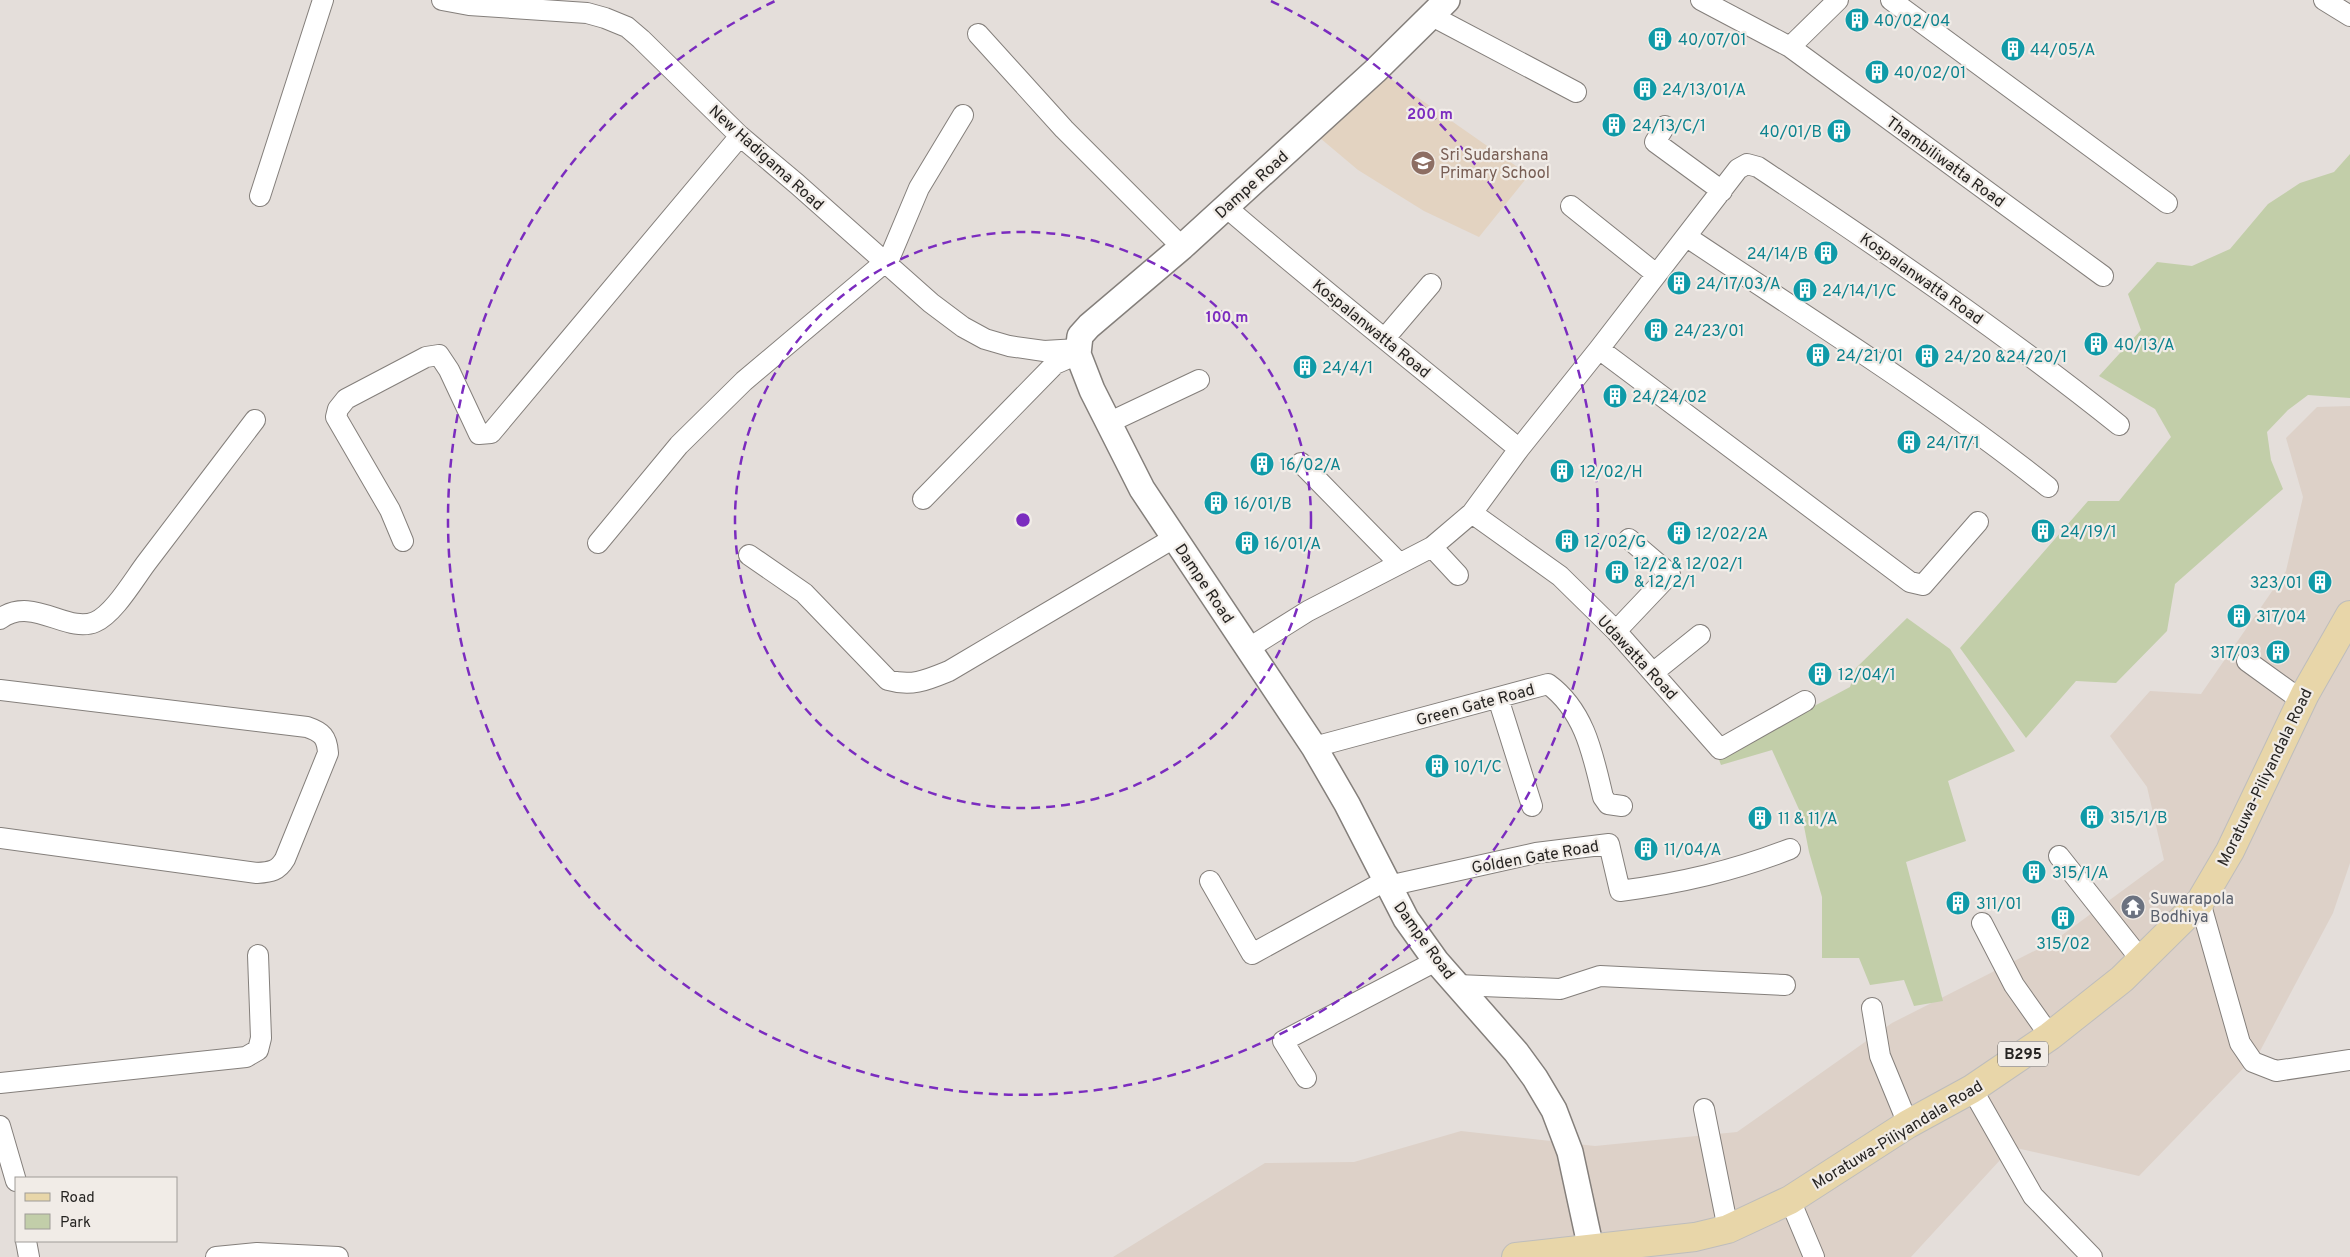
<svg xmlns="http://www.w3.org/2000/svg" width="2350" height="1257" viewBox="0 0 2350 1257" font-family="Overpass,sans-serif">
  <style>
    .built { fill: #ddd1c8 }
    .education { fill: #e3d3c1 }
    .green { fill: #c2cea9 }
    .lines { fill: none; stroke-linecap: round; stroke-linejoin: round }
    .minor-casing { stroke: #847f7b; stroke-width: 22 }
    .tertiary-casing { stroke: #847f7b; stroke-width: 28 }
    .primary-casing { stroke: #bebdbc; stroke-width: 30 }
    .minor { stroke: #fff; stroke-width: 20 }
    .tertiary { stroke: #fff; stroke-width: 25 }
    .primary { stroke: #e8d6a9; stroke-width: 28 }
    .ring { fill: none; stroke: #7b2cbf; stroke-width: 2.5; stroke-dasharray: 9 6 }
    .labels { text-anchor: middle; stroke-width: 4.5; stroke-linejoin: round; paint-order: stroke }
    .shield { fill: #f1ece7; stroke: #625f5c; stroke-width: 1 }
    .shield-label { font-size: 15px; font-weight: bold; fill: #252321 }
    .culture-label { font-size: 16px; fill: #0d838f; stroke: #f1ece7; text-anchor: start }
    .education-label { font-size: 16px; fill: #785e54; stroke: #f1ece7; text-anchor: start }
    .street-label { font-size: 16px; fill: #252321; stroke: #f1ece7 }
    .worship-label { font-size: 16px; fill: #5b616d; stroke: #f1ece7; text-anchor: start }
    .centre { fill: #7b2cbf; stroke: #f1ece7; stroke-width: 2.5 }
    .ring-label { font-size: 15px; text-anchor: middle; font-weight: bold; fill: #7b2cbf; stroke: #f1ece7; stroke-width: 4.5; stroke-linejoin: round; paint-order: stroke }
  </style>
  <rect width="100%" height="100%" fill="#e4deda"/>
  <path class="built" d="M2350,406V863L2333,913L2260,1051L2139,1176L2012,1147L1911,1257H1113L1265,1163L1354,1162L1461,1131L1595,1146L1737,1132L1892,1023L2054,941L2164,860L2147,787L2110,736L2150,691L2201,694L2286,571L2303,497L2286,438L2317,407Z"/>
  <path class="education" d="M1387,76L1529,175L1479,237L1424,211L1358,170L1320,138Z"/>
  <path class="green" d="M2350,154V398L2308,395L2288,410L2267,432L2271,460L2283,489L2175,584L2167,631L2116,683L2076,681L2026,738L1960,648L2088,501H2119L2171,437L2155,409L2099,376L2141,330L2128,294L2157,262L2192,266L2230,249L2268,204L2300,183L2334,172Z
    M1907,618L1950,649L2015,751L1948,781L1966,841L1906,862L1943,1001L1914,1006L1904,980L1870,985L1859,958H1822V897L1809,852L1802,816L1772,750L1721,765L1718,757L1850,687L1856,668Z"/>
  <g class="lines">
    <defs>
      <path id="minor" d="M442,0L469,5L587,13L605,18L627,27L641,39L740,136L797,184L931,303L963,327L985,339L1009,346L1044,351L1078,349
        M1701,0L1790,47L2103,276
        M1891,0L2167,203
        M2324,0L2350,16
        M1432,16L1576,92
        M978,34L1064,129L1182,247
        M1790,47L1838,0
        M1665,126L1655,142L1722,191
        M260,196L323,0
        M1571,206L1656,274
        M1226,207C1322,290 1422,368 1519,449
        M1687,237C1808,318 1934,396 2048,487
        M887,264L919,188L963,115
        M1385,338L1431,284
        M1599,349L1910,582L1923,585L1978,522
        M1108,423L1199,380
        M1301,463L1399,563
        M923,499L1055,364L1078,354
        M1472,513L1560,576L1616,631L1720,749L1805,701
        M403,541L390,510L336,417L338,409L346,399L426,357L439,355L449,370L479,434L491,433L740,136
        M598,543L679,445L744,381L885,262
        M1432,547L1458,575
        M749,555L804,593L888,680C912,687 927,680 949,671L1174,538
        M0,619C32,595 67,634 95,622C114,614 134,579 147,562C183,515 219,467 255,420
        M1616,631L1670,574L1629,539
        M1249,648L1308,611L1432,547L1472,513L1519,449L1599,349L1738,169L1747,164L1758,167C1881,249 2003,332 2119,425
        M2247,661L2301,700
        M1654,672L1700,635
        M0,690L307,727C322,732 327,737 328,753L285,859C278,871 271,872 257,873L0,838
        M1498,698L1532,806
        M1314,747L1548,684C1585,711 1593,755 1603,797L1608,804L1622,806
        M2059,856L2142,961
        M1210,881L1252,954L1385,881
        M1388,886L1536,853L1609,844L1620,891C1681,883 1733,871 1790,849
        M2200,902L2240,1043L2253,1062L2276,1071L2350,1060
        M1982,923L2014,985L2050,1036
        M1457,985L1560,989L1600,976L1785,985
        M1872,1008L1880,1056L1908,1124
        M1306,1078L1283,1041L1436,961
        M0,1083L246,1057L258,1050L261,1038L258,955
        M1972,1089L2033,1196L2092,1257
        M1704,1109L1728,1229
        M0,1126L16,1181
        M1790,1200L1814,1257
        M26,1241L29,1257
        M216,1257L257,1253L338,1257"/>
      <path id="tertiary" d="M1447,0L1375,71L1182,247L1089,326L1080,336L1078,354L1092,390L1142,489L1314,747L1347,804L1406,919L1436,961L1516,1052L1535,1078L1554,1110L1570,1152L1591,1249"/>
      <path id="primary" d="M1516,1257L1695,1237L1728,1229L1790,1200L1908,1124L1972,1089L2050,1036L2122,979L2200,902L2230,851L2305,694L2350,615"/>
    </defs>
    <use href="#minor" class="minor-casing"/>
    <use href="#tertiary" class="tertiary-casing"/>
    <use href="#primary" class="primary-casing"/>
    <use href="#minor" class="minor"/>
    <use href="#tertiary" class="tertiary"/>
    <use href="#primary" class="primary"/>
  </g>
  <g class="ring">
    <circle cx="1023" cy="520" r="288"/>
    <path d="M1271 1A575 575 0 1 1 775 1"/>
  </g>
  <defs>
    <symbol id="building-disc" viewBox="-11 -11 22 22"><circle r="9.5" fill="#0f9aa8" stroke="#f1ece7"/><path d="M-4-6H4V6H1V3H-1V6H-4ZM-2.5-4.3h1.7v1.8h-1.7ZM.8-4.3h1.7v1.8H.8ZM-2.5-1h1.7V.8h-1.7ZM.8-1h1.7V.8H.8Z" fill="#fff"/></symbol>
    <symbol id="school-disc" viewBox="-11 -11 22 22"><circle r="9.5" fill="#8d6e63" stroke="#f1ece7"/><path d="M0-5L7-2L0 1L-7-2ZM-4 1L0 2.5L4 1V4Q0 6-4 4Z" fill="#fff"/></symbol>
    <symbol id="temple-disc" viewBox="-11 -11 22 22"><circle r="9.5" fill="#6b7280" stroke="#f1ece7"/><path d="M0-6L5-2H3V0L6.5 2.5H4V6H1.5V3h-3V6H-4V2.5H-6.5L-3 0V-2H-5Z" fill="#fff"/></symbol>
  </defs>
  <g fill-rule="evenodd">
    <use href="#building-disc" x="1843" y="6" width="28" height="28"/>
    <use href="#building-disc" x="1646" y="25" width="28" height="28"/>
    <use href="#building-disc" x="1999" y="35" width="28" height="28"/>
    <use href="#building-disc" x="1863" y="58" width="28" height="28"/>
    <use href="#building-disc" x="1631" y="75" width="28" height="28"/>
    <use href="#building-disc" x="1600" y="111" width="28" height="28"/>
    <use href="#building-disc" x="1825" y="117" width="28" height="28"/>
    <use href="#school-disc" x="1409" y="149" width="28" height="28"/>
    <use href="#building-disc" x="1812" y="239" width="28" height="28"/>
    <use href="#building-disc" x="1665" y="269" width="28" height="28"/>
    <use href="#building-disc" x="1791" y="276" width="28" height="28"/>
    <use href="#building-disc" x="1642" y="316" width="28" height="28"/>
    <use href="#building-disc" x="2082" y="330" width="28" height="28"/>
    <use href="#building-disc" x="1804" y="341" width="28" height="28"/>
    <use href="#building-disc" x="1913" y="342" width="28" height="28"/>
    <use href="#building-disc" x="1291" y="353" width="28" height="28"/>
    <use href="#building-disc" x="1601" y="382" width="28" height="28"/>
    <use href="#building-disc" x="1895" y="428" width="28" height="28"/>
    <use href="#building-disc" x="1248" y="450" width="28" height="28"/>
    <use href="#building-disc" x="1548" y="457" width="28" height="28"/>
    <use href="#building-disc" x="1202" y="489" width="28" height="28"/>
    <use href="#building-disc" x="2029" y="517" width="28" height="28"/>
    <use href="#building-disc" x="1665" y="519" width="28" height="28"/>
    <use href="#building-disc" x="1553" y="527" width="28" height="28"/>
    <use href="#building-disc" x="1233" y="529" width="28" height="28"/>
    <use href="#building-disc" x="1603" y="558" width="28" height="28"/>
    <use href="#building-disc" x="2306" y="568" width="28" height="28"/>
    <use href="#building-disc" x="2225" y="602" width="28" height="28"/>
    <use href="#building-disc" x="2264" y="638" width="28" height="28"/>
    <use href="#building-disc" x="1806" y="660" width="28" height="28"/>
    <use href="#building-disc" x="1423" y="752" width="28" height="28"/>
    <use href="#building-disc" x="2078" y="803" width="28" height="28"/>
    <use href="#building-disc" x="1746" y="804" width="28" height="28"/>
    <use href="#building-disc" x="1632" y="835" width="28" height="28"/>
    <use href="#building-disc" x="2020" y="858" width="28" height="28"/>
    <use href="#building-disc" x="1944" y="889" width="28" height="28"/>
    <use href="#temple-disc" x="2119" y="893" width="28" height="28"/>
    <use href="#building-disc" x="2049" y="904" width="28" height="28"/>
  </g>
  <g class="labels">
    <rect class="shield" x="1998" y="1041.5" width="50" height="25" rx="4"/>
    <g class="shield-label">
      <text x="2023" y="1059">B295</text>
    </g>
    <g class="culture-label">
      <text x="1874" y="26">40/02/04</text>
      <text x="1678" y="45">40/07/01</text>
      <text x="2030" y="55">44/05/A</text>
      <text x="1894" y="78">40/02/01</text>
      <text x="1662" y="95">24/13/01/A</text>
      <text x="1632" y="131">24/13/C/1</text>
      <text x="1822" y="137" text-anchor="end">40/01/B</text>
      <text x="1808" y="259" text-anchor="end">24/14/B</text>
      <text x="1696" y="289">24/17/03/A</text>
      <text x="1822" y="296">24/14/1/C</text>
      <text x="1674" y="336">24/23/01</text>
      <text x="2114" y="350">40/13/A</text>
      <text x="1836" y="361">24/21/01</text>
      <text x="1944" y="362">24/20 &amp;24/20/1</text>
      <text x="1322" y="373">24/4/1</text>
      <text x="1632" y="402">24/24/02</text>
      <text x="1926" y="448">24/17/1</text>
      <text x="1280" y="470">16/02/A</text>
      <text x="1580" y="477">12/02/H</text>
      <text x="1234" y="509">16/01/B</text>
      <text x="2060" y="537">24/19/1</text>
      <text x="1696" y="539">12/02/2A</text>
      <text x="1584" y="547">12/02/G</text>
      <text x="1264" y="549">16/01/A</text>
      <text x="1634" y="569">12/2 &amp; 12/02/1<tspan x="1634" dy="18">&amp; 12/2/1</tspan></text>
      <text x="2302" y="588" text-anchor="end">323/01</text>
      <text x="2256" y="622">317/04</text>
      <text x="2260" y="658" text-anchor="end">317/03</text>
      <text x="1838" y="680">12/04/1</text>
      <text x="1454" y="772">10/1/C</text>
      <text x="2110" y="823">315/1/B</text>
      <text x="1778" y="824">11 &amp; 11/A</text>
      <text x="1664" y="855">11/04/A</text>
      <text x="2052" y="878">315/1/A</text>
      <text x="1976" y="909">311/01</text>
      <text x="2063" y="949" text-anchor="middle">315/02</text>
    </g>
    <g class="education-label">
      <text x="1440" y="160">Sri Sudarshana<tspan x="1440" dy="18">Primary School</tspan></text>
    </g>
    <g class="street-label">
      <text transform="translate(767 157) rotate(42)" y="6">New Hadigama Road</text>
      <text transform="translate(1946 161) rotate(36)" y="6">Thambiliwatta Road</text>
      <text transform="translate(1251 184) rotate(-42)" y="6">Dampe Road</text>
      <text transform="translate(1922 278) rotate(35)" y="6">Kospalanwatta Road</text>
      <text transform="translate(1372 328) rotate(39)" y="6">Kospalanwatta Road</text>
      <text transform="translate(1205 583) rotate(56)" y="6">Dampe Road</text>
      <text transform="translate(1638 657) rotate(47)" y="6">Udawatta Road</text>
      <text transform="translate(1475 704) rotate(-15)" y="6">Green Gate Road</text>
      <text transform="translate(2264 777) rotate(-64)" y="6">Moratuwa-Piliyandala Road</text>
      <text transform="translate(1535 856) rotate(-10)" y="6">Golden Gate Road</text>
      <text transform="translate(1425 940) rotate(54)" y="6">Dampe Road</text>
      <text transform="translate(1897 1134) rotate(-31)" y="6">Moratuwa-Piliyandala Road</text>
    </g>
    <g class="worship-label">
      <text x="2150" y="904">Suwarapola<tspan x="2150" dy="18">Bodhiya</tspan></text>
    </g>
  </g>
  <circle cx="1023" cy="520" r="8" class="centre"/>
  <g class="ring-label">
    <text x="1430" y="119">200 m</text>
    <text x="1227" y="322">100 m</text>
  </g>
  <rect x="15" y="1177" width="162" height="65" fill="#f1ece7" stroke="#9f9c98"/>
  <rect x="25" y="1193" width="25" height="8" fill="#e8d6a9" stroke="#9f9c98"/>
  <text x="60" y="1202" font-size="15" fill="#252321">Road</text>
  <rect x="25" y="1214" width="25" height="15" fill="#c2cea9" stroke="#9f9c98"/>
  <text x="60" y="1227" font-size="15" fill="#252321">Park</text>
</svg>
